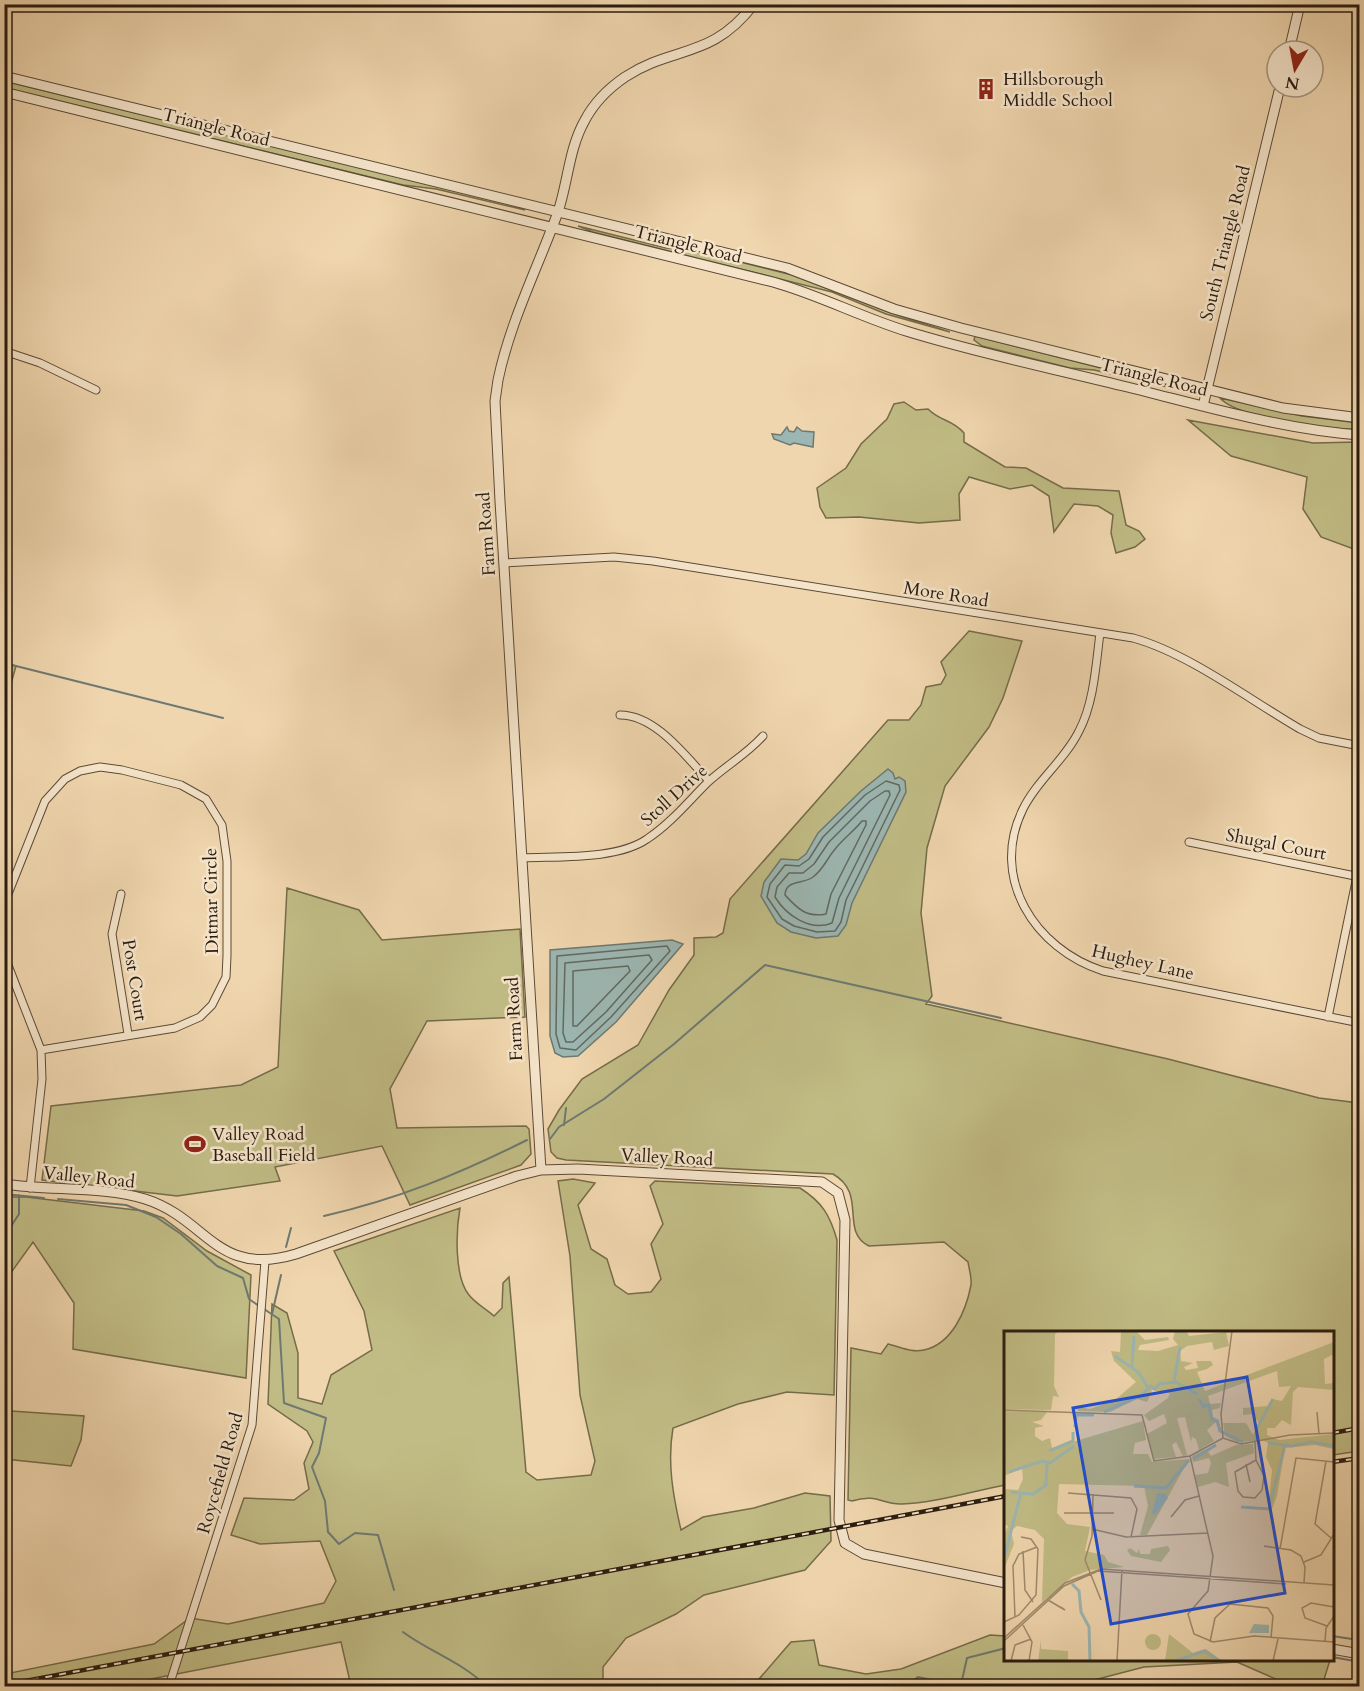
<svg xmlns="http://www.w3.org/2000/svg" width="1364" height="1691" viewBox="0 0 1364 1691" font-family="Cardo,serif">
  <style>
    .green { fill: #c1bc85; stroke: #756c4a; stroke-width: 1.5 }
    .water { fill: #9cb7b3; stroke: #6e7971; stroke-width: 1.5 }
    .lines { fill: none; stroke-linecap: round; stroke-linejoin: round }
    .shore { stroke: #626960; stroke-width: 1.5 }
    .stream { stroke: #6e7971; stroke-width: 2 }
    .minor-casing { stroke: #5b4a36; stroke-width: 9 }
    .tertiary-casing { stroke: #5b4a36; stroke-width: 11 }
    .minor { stroke: #f5e4ca; stroke-width: 7 }
    .tertiary { stroke: #f5e4ca; stroke-width: 9 }
    .rail-casing { stroke: #291b0e; stroke-width: 4.5 }
    .rail { stroke: #f5e4ca; stroke-width: 2; stroke-dasharray: 7; stroke-linecap: butt }
    .labels { text-anchor: middle; stroke-width: 5; stroke-linejoin: round; paint-order: stroke }
    .poi-label { font-size: 18px; fill: #291b0e; stroke: #f5e4ca; text-anchor: start }
    .street-label { font-size: 18px; fill: #291b0e; stroke: #f5e4ca }
    .inset-river { fill: none; stroke: #9cb7b3; stroke-width: 3 }
    .inset-road { fill: none; stroke: #a08b6e; stroke-width: 1.5 }
    .view { fill: #1d4ed8; fill-opacity: 0.15; stroke: #1d4ed8; stroke-width: 3 }
    .inset-edge { fill: none; stroke: #291b0e; stroke-width: 3 }
  </style>
  <rect width="100%" height="100%" fill="#f0d6ae"/>
  <filter id="stains"><feTurbulence type="fractalNoise" baseFrequency=".00333" numOctaves="4"/><feColorMatrix values="0 0 0 0 .2 0 0 0 0 .09 0 0 0 0 .02 0 0 0 .5 -.17"/></filter>
  <radialGradient id="worn" r=".72"><stop offset=".6" stop-color="#630" stop-opacity="0"/><stop offset="1" stop-color="#630" stop-opacity=".3"/></radialGradient>
  <path class="green" d="M4,81L514,205L525,210L436,189L403,185L5,88Z
    M578,226L666,248L692,250L792,275L891,313L950,332L886,314L832,292L593,232Z
    M975,336L1192,391L1193,393L1094,370L1070,368L982,346L974,340Z
    M1220,398L1302,416L1359,423V429C1332,431 1237,418 1220,398Z
    M904,402L916,410L928,409C941,422 952,419 964,433V442L1005,467L1026,468L1063,488L1119,491L1126,525L1139,531L1145,539L1135,547L1116,553L1111,533L1113,515L1098,506L1074,504L1054,532L1049,496L1032,485L1010,489L969,477L959,494L960,520L919,523L859,517L826,518L820,507L817,488L846,468L861,444L887,419L894,404Z
    M1188,420L1313,443L1359,442V551L1321,537L1303,509L1307,477L1231,456Z
    M969,631L1022,641L1003,698L989,727L945,786L927,848L921,913L932,996L926,1004L1168,1059L1319,1098L1359,1103V1451L1333,1455L1332,1332H1006L1005,1485C973,1491 935,1503 902,1504C882,1505 878,1493 852,1501L848,1500L851,1348L881,1354L888,1344C901,1347 911,1353 924,1350C952,1344 966,1311 971,1285C972,1278 969,1269 968,1262L944,1242L869,1246C839,1231 868,1194 833,1174L566,1160L557,1158L551,1152L548,1129L559,1110L582,1079L638,1045L669,990L694,955V938L716,937L723,933L730,899L888,720H909L921,705L926,687L941,684L946,675L941,662Z
    M5,663L16,666L5,705L4,663Z
    M287,888L359,910L382,940L520,929L525,1017L427,1021L390,1089L397,1128L526,1126L529,1129L531,1154L521,1165L410,1205L382,1146L275,1167L280,1181L177,1196L42,1180L51,1106L241,1085L278,1067Z
    M573,1179L595,1183L578,1205L591,1249L607,1259L615,1285L628,1294L651,1292L661,1279L651,1244L663,1224L650,1186L655,1181L800,1188C822,1202 830,1215 837,1240L834,1395L787,1392L738,1404L673,1428C667,1462 673,1496 681,1530L703,1517L754,1508L805,1493L830,1496L831,1541L805,1570L704,1595L676,1614L626,1638L603,1667V1680L643,1682L657,1686H351L341,1642L115,1686H5V1674L154,1644L190,1618L228,1624L324,1603L336,1581L320,1541L260,1544L231,1535L244,1498L294,1500L309,1489L304,1463L313,1442L307,1431L268,1404L272,1304L287,1313L298,1353V1398L322,1404L331,1375L372,1350L364,1311L334,1251L460,1208C456,1230 454,1277 469,1295C475,1303 486,1309 494,1316L502,1308L503,1283L509,1277L526,1472L537,1480L591,1475L595,1461L580,1395L570,1256L558,1181Z
    M5,1197H26L144,1211L163,1218L207,1251L251,1275L246,1378L73,1349L74,1303L33,1242L5,1281Z
    M4,1406L11,1411L84,1416L81,1440L71,1466L5,1459Z
    M990,1635L1005,1636L1006,1660H1330L1322,1686L1287,1684L1237,1662L1144,1667L1071,1686H753L791,1642L814,1640L819,1665L866,1674L901,1669Z"/>
  <path class="water" d="M787,427L789,431L794,432L797,427L802,431L814,432L813,447L794,443L790,445L774,439L772,434L781,435Z
    M888,769L893,773L895,779L899,777L905,781L906,792L852,903L846,925L838,936L816,938L791,932L777,923L761,896L764,882L781,859L798,860L806,854L818,833L861,791Z
    M672,940L683,944L616,1022L578,1056L563,1057L555,1053L550,1036V950Z"/>
  <g class="lines">
    <path class="shore" d="M886,781L899,785L900,790L857,878L846,900L841,922L835,931L817,932L794,926L782,919L767,897L770,884L785,865L799,866L809,859L823,837L865,795Z
      M885,791H889L890,795L839,898L832,923C810,932 786,915 775,897L777,887L789,873H803L814,864L829,842L870,801Z
      M862,821H866V825L831,894L826,914C806,918 797,908 785,895C786,879 802,885 813,877C824,869 827,858 836,848C844,838 854,831 862,821Z
      M667,946L670,951L611,1017L576,1050L560,1048L556,1034L557,956Z
      M649,955L652,960L606,1012L573,1042H566L563,1033L565,963Z
      M628,966L630,971L577,1026H573V971Z"/>
    <path class="stream" d="M4,668L8,664L223,718
      M564,1125L566,1108
      M550,1139L559,1127L604,1099L674,1044L765,965L1001,1018
      M4,1194L44,1198
      M58,1199L126,1205L156,1217L181,1234L217,1266L243,1278L249,1299L259,1306
      M324,1216C398,1199 459,1174 527,1140
      M286,1247L291,1228
      M4,1258L7,1256L8,1231L19,1214V1195
      M264,1309L279,1319L284,1403L326,1418L319,1453L312,1467L325,1501L328,1532L339,1544L355,1533L378,1535L394,1590
      M272,1314L281,1275
      M403,1632C430,1652 462,1662 486,1686
      M1332,1636L1352,1639L1357,1636L1360,1622
      M1332,1657L1360,1662
      M905,1686L918,1677L945,1683L962,1680L967,1658L1006,1648"/>
    <defs>
      <path id="minor" d="M4,351L40,363L96,390
        M505,563L614,557L653,561L1133,638C1188,653 1250,700 1300,729L1319,738L1360,746
        M1100,633C1096,664 1094,703 1079,731C1065,760 1037,780 1023,809C989,878 1035,949 1103,971L1360,1023
        M620,715C656,715 686,757 709,781
        M1189,842L1360,877
        M522,858C558,856 617,860 647,839C670,824 688,802 707,783C725,766 746,755 763,736
        M121,894L112,934L128,1034
        M4,904L45,801L65,779L80,771L100,767L122,770L181,785L206,799L222,825L227,861V956L226,977L212,1005L200,1017L175,1028L41,1050
        M4,955L41,1050L42,1079L30,1188
        M1328,1017L1360,862
        M169,1686L252,1425L265,1261"/>
      <path id="tertiary" d="M1289,51L1300,4
        M4,76L787,268L894,309L961,328L1283,408L1360,418
        M4,92L773,282C819,295 861,317 906,331C977,353 1051,368 1123,386C1201,405 1279,429 1360,435
        M1203,406L1280,87
        M541,1170L500,501L495,401L498,380C510,322 538,267 558,212C568,182 569,148 585,120C594,103 609,88 625,77C674,45 711,60 754,4
        M4,1184C49,1191 103,1186 145,1199C208,1219 216,1278 296,1254L517,1176L541,1170L578,1169L822,1182L838,1193L845,1220L839,1520L845,1543L864,1554L1006,1583
        M1332,1649L1360,1654"/>
    </defs>
    <use href="#minor" class="minor-casing"/>
    <use href="#tertiary" class="tertiary-casing"/>
    <use href="#minor" class="minor"/>
    <use href="#tertiary" class="tertiary"/>
    <defs>
      <path id="rail" d="M1332,1433L1360,1428
        M1332,1462L1360,1458
        M4,1685L1006,1496"/>
    </defs>
    <use href="#rail" class="rail-casing"/>
    <use href="#rail" class="rail"/>
  </g>
  <defs>
    <symbol id="building-bare" viewBox="-9 -9 18 18"><path d="M-4-6H4V6H1V3H-1V6H-4ZM-2.5-4.3h1.7v1.8h-1.7ZM.8-4.3h1.7v1.8H.8ZM-2.5-1h1.7V.8h-1.7ZM.8-1h1.7V.8H.8Z" fill="#8f2418" stroke="#f5e4ca" stroke-width="2.5" paint-order="stroke"/></symbol>
    <symbol id="stadium-bare" viewBox="-9 -9 18 18"><path d="M0-5a6.5 5 0 1 0 0 10a6.5 5 0 1 0 0-10ZM-3.5-1.8h7v3.6h-7Z" fill="#8f2418" stroke="#f5e4ca" stroke-width="2.5" paint-order="stroke"/></symbol>
  </defs>
  <g fill-rule="evenodd">
    <use href="#building-bare" x="971" y="74" width="30" height="30"/>
    <use href="#stadium-bare" x="180" y="1129" width="30" height="30"/>
  </g>
  <g class="labels">
    <g class="poi-label">
      <text x="1003" y="85">Hillsborough<tspan x="1003" dy="21">Middle School</tspan></text>
      <text x="212" y="1140">Valley Road<tspan x="212" dy="21">Baseball Field</tspan></text>
    </g>
    <g class="street-label">
      <text transform="translate(216 127) rotate(14)" y="6">Triangle Road</text>
      <text transform="translate(1225 243) rotate(-76)" y="6">South Triangle Road</text>
      <text transform="translate(688 244) rotate(14)" y="6">Triangle Road</text>
      <text transform="translate(1154 377) rotate(14)" y="6">Triangle Road</text>
      <text transform="translate(486 534) rotate(-94)" y="6">Farm Road</text>
      <text transform="translate(946 594) rotate(9)" y="6">More Road</text>
      <text transform="translate(674 795) rotate(-42)" y="6">Stoll Drive</text>
      <text transform="translate(1276 844) rotate(11)" y="6">Shugal Court</text>
      <text transform="translate(211 901) rotate(-91)" y="6">Ditmar Circle</text>
      <text transform="translate(1143 962) rotate(13)" y="6">Hughey Lane</text>
      <text transform="translate(135 980) rotate(81)" y="6">Post Court</text>
      <text transform="translate(514 1019) rotate(-93)" y="6">Farm Road</text>
      <text transform="translate(667 1157) rotate(3)" y="6">Valley Road</text>
      <text transform="translate(89 1177) rotate(6)" y="6">Valley Road</text>
      <text transform="translate(220 1473) rotate(-74)" y="6">Roycefield Road</text>
    </g>
  </g>
  <g transform="translate(1004 1331)">
    <rect width="330" height="330" fill="#f0d6ae"/>
    <path d="M0,0H55L51,3L50,55L55,66L49,65L47,79L0,78ZM117,0H132L141,9L164,6L165,9L136,14L134,19L154,20L174,14L169,8L171,0L183,1L185,5L222,1L225,15L210,19L208,11L183,15L176,20L177,30L189,32L180,36L182,39L194,37L192,30H207L209,34L203,38L193,41L201,60L330,11V23L320,28L321,53L330,52V59L294,56L289,61L287,94L278,89L271,97H263V104L275,109L330,103V118L311,114L281,117L273,165L268,178H264L268,139L262,126L264,112L258,109L233,111L221,105L219,92H242L249,104L255,92L248,83L239,84V77L264,75L268,68L278,70L287,55L275,56L273,40L204,65L206,73L217,72L216,77L208,79L209,86L215,89L217,102L212,91L203,99L210,110L195,119L192,108L188,106L187,111L181,86L173,87L183,124L179,125L172,111L168,114L172,126L150,128L143,103L163,92L160,83L145,90L140,84L164,67L166,62L148,59L143,71L133,68L106,81L74,80L75,76L86,78L111,69L132,51L110,30L107,20L116,21ZM0,80L43,81L37,89L28,91L40,95L31,97V105L38,110L46,107L48,117L139,90L142,109L131,112L129,123H144L148,131L185,128L143,204H136L144,175L140,155L55,153L53,182L63,193L86,196L81,220L100,224L104,231L120,236L86,239L68,246L38,271L40,208L31,199L13,195L7,200L10,213L0,238V204L4,195L0,193V158L14,159L19,148L18,137L0,145ZM249,113L250,122L222,132L225,156L211,151L194,156L191,144L204,142L207,132L205,127L189,131L188,125L202,118L207,125L232,114ZM164,215L166,219L157,231L127,225L123,219L126,217L133,222L135,218L136,223H146L147,218ZM165,303L189,322L202,318L218,330H161ZM141 311a8 8 0 1 1 16 0a8 8 0 1 1-16 0ZM37,309V318L64,320V330H34Z" fill="#c1bc85"/>
    <path d="M153,162H161L164,167L151,184L148,182ZM250,293L265,294V302H245Z" fill="#9cb7b3"/>
    <path class="inset-river" d="M111,25L134,41L145,58M128,36L130,5M170,50L176,16M195,68L199,75L205,74L208,89L213,90L216,100L239,111M100,81L136,65L147,55L151,58L155,53L172,51L193,63M71,96L72,84H90M252,110L253,97L269,68M264,112L288,115L307,111L330,115M45,120L69,110V101M189,128L212,114M5,141L38,130L46,132L70,115M130,155L162,157L185,129M7,161L29,163L42,154L43,133M237,176L265,178L281,114M0,227L17,162M68,253L75,260L77,281L85,296L86,330M171,330L200,320L216,330"/>
    <path class="inset-road" d="M0,79L138,84L150,130L186,125L219,107L237,113L286,104L330,102M313,81L315,103M219,107L217,83L228,0M251,111L252,129L260,145L258,159L251,167L239,166L234,160L231,141L252,129M186,125L209,225L204,260L184,283L190,303L209,311L250,305L330,311M322,130L311,193L327,207M242,133L246,151M64,162L127,167L133,178L127,206M89,163L88,205L81,229L97,269M60,182H110M167,186L181,169L195,165M88,198L122,206L204,202M260,215L287,219L297,225L301,236L300,252M276,218L292,127L330,131M19,220L21,259L29,271M300,231L317,224L330,203M44,269L61,279L57,276M11,286L9,235L15,223L33,216M0,291L15,284L32,264L34,218L27,208L17,206M19,294L28,311L25,330M323,295L301,287L298,277L307,272L330,276M0,307L61,252L97,238L330,254M0,310L60,255L94,240L282,253M206,311L211,287L226,273L264,277L269,285L267,307M321,311L322,297L330,285M7,330L11,314L27,308M113,330L118,239M269,330L274,308"/>
    <path class="view" d="M243,46L281,262L107,293L69,77Z"/>
    <rect width="330" height="330" class="inset-edge"/>
  </g>
  <rect width="1364" height="1691" fill="none" stroke="#f0d6ae" stroke-width="24"/>
  <rect x="6" y="6" width="1352" height="1679" fill="none" stroke="#291b0e" stroke-width="3"/>
  <rect x="12" y="12" width="1340" height="1667" fill="none" stroke="#291b0e" stroke-width="1.5"/>
  <g transform="translate(1295 69) rotate(190)"><circle r="28" fill="#f5e4ca" stroke="#a3947f" stroke-width="1.5"/>
  <path d="M0-4.5L10 22L0 15L-10 22Z" fill="#8f2418"/>
  <text y="-9" font-size="16" font-weight="bold" text-anchor="middle" fill="#291b0e">N</text>
  </g>
  <rect width="100%" height="100%" filter="url(#stains)"/>
  <rect width="100%" height="100%" fill="url(#worn)"/>
</svg>
